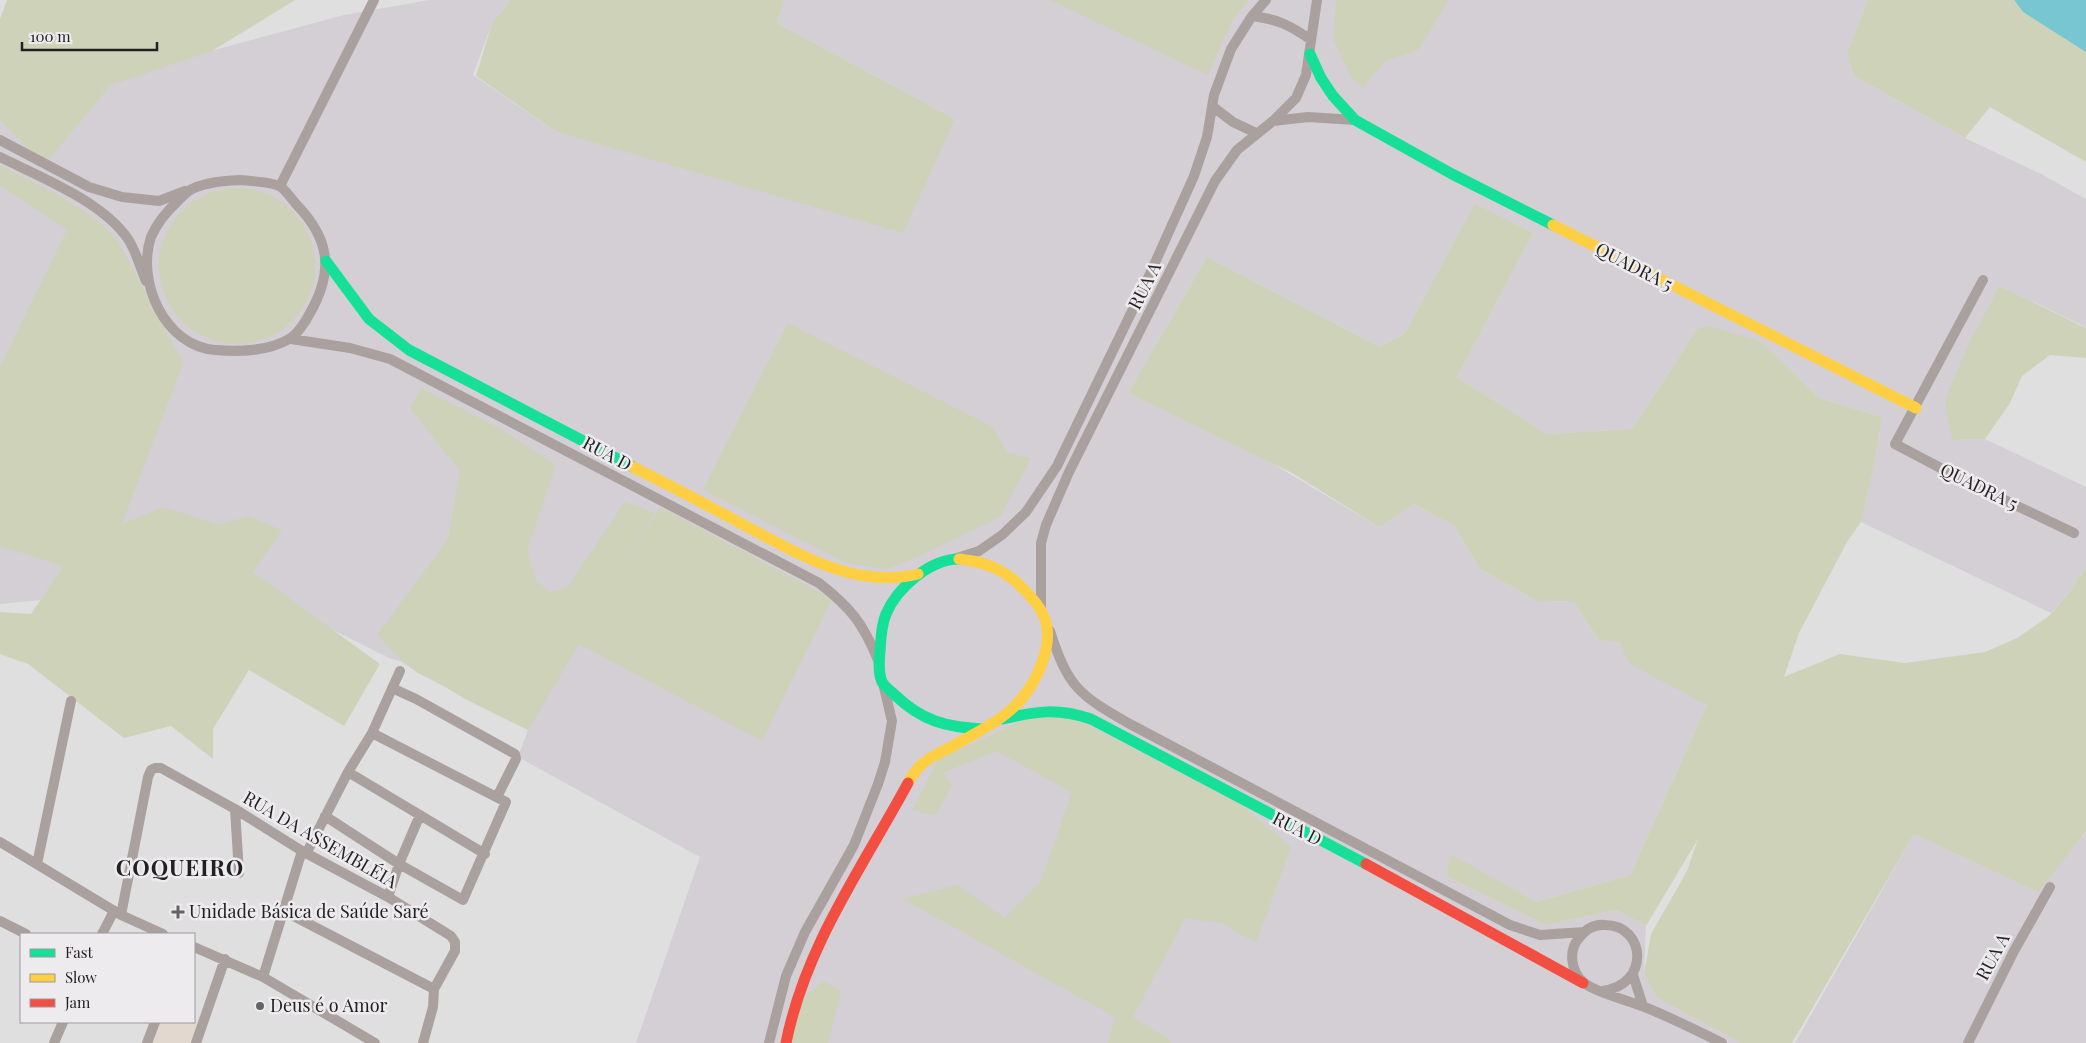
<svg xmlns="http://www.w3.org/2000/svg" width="2086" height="1043" viewBox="0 0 2086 1043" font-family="'Playfair Display',serif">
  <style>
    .built { fill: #d3cfd4 }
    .education { fill: #e2d8cf }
    .green { fill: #ced2b9 }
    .water { fill: #78c6d1 }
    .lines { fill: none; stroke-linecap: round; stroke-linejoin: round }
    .street { stroke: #aaa19f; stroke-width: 10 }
    .fast { stroke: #16e098; stroke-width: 11 }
    .slow { stroke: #ffcf43; stroke-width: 11 }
    .jam { stroke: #f24e42; stroke-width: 11 }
    .poi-dot { fill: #646464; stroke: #edebee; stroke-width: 2 }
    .labels { text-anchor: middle; stroke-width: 5; stroke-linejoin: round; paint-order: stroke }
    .street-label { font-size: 18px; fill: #222122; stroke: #edebee }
    .poi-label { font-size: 18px; fill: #222122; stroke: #edebee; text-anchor: start }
    .district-label { font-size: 22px; font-weight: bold; letter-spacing: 1px; fill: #222122; stroke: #edebee }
  </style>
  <rect width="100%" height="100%" fill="#e0dfe0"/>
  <path class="built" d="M429,0H510L492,23L473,75L555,131L955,119L777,23L784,0H1868L1847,53L1854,76L1965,138L2041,174L2086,199V327L2000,286L1952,440L1985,439L2086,487V566L2071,590L2051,613L1861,522L1873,470L1882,417L1819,398L1762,342L1697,329L1632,429L1547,434L1457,377L1533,233L1475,205L1405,333L1380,347L1207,257L1128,393L1270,462L1379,527L1414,504L1454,526L1480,569L1539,602L1573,601L1599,640L1621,643L1707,705L1630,875L1536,902L1451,855L1446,876L1546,925L1616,910L1646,926L1644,974L1657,998L1741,1043H636L700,857L518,757L528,730L418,673L402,662L389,658L236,581L0,604V121L45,163L111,85L140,70L344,15Z
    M2086,833V1043H1795L1914,834L2036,891Z"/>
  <path class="education" d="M158,1022H194L199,1023L191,1043H150Z"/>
  <path class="green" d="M7,0H295L212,51L111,85L45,164L0,121V19Z
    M510,0H784L777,23L955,119L903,233L555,131L476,76L492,23Z
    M1050,0H1249L1233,19L1208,75Z
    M1336,0H1449L1418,50L1384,62L1363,88L1352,79L1333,39Z
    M1868,0H2014L2023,12L2080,47L2086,52V162L1990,107L1965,138L1854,76L1847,53Z
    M0,165L62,197L97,220L118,241L183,363L122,524L163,507L219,525L247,516L282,530L253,572L380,664L344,726L249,670L213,729V759L171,726L124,738L28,664L0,654V612L31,614L63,566L0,546V367L67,230L0,185Z
    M159 266a78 78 0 1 1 156 0a78 78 0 1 1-156 0Z
    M1475,204L1533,233L1457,377L1547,434L1632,429L1697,329L1709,326L1762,342L1819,398L1882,417L1873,470L1861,522L1847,542L1799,633L1784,677L1840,654L1905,663L1985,652L2017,638L2049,616L2071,590L2086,566V832L2038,892L1914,834L1792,1043H1741L1657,998L1644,974L1651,934L1687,871L1698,839L1646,926L1616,910L1546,925L1446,876L1451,854L1536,902L1630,875L1707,705L1639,669L1626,660L1621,643L1599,640L1573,601L1539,602L1480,569L1454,526L1414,504L1379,527L1292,473L1128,393L1207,257L1380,347L1405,333Z
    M2000,286L2086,328V358L2050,355L2022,376L2010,403L1985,439L1952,440L1945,401L1968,345Z
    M788,323L993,427L1007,453L1031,458L1000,517L920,556L887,569L847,563L703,490Z
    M421,388L497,427L556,465L527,551L536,581L551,592L567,588L625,502L655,513L617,579L660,507L832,599L762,741L579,644L528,730L465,699L433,679L418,673L399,658L377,635L448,539L460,471L410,408Z
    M1047,713L1077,719L1242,805L1291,847L1256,943L1222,923L1185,918L1133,1017L1170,1040V1043H1108L1115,1017L903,899L957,885L1005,918L1041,881L1072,792L996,751L943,773L952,786L935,815L912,810L938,760L1025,719Z
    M823,981L841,990L828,1043H792L795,1020L804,997Z"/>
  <path class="water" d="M2014,0H2086V52L2023,12Z"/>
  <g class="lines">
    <path class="street" d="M1252,16C1277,19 1290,25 1311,40
      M1212,106L1233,122L1256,133
      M1273,121L1308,117L1355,120
      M0,140L89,187L122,197L159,201L185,191
      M0,157C40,177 102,201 128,239C136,251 140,267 146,281
      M240,180C250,181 274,182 281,187C287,192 291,198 296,204C330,239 334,271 310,313C306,321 297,335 289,339C269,351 238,352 215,350C165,346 136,282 151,237C157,223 167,211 178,201C182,197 187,191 192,189C207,182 224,181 240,180Z
      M280,186L374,0
      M1983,280L1895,444L1969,483L2074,533
      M291,339L350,348L390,359L819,583C850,607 863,623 878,660
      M957,558L979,551L1002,535L1026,512L1057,466L1149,276L1194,176L1207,137L1214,95L1231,49L1252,16L1266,0
      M1041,609V543L1046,525L1069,472L1215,181L1237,150L1273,121L1296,98L1306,75L1317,0
      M1050,631C1068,687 1079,695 1128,723L1510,925L1540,935L1584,932
      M392,688L416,699L515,754L516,759L497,797
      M348,772L485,854
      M235,809L239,873
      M325,816L399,864L463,900L506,802L372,733
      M0,842L121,915L163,934
      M307,852L348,772L372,733L400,671
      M37,864L71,701
      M388,897L399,864L420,815
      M284,911L434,989
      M121,915L148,777L151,770L155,768H161L235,809L302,851L388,897L451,936L455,942V951L434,989L433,1007L423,1043
      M0,921L26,934
      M102,934L114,911
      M194,947L263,977L375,1043
      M1633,975L1643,1006
      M263,977L302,851
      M1602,991C1651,985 1646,925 1605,925C1594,924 1585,930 1579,938C1568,951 1571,971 1583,982C1592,991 1629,1001 1642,1006C1670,1017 1696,1030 1722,1043
      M54,1043L63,1022
      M147,1043L155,1022
      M196,1043L225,959
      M769,1043L786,976L805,932L854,845L878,784L885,762L892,721L883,683
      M1968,1043L2014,951L2050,887"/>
    <path class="fast" d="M1310,54L1321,78L1333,96L1355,120L1452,174L1553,225
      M326,261L369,319L409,350L633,467
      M959,559C930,559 897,588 886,614C881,626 881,638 880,651C879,661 878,672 882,682C885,687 891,691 895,695C922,721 946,727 982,729
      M1003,719C1036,711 1058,708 1091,719L1366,864"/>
    <path class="slow" d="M1553,225L1916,408
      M633,467C669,485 705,504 740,523C796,552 853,590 918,574
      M908,783C921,760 928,759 951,747C995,722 1027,710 1044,657C1050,637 1049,620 1036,603C1014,576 996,563 959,559"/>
    <path class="jam" d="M1366,864L1583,983
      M786,1043C805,947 862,868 908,783"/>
  </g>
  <g class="poi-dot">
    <path d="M175.5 904.5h5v5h5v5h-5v5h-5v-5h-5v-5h5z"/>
    <circle cx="260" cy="1006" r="5"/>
  </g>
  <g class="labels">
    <g class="street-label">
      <text transform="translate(1634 267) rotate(27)" y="6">QUADRA 5</text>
      <text transform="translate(1145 286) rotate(-63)" y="6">RUA A</text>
      <text transform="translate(607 454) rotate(28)" y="6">RUA D</text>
      <text transform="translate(1979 487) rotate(26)" y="6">QUADRA 5</text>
      <text transform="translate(1297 829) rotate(27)" y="6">RUA D</text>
      <text transform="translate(320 840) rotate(30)" y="6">RUA DA ASSEMBLÉIA</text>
      <text transform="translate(1993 957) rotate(-62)" y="6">RUA A</text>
    </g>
    <g class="poi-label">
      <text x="189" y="918">Unidade Básica de Saúde Saré</text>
      <text x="270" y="1012">Deus é o Amor</text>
    </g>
    <g class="district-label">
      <text x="180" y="876">COQUEIRO</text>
    </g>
  </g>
  <rect x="20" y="933" width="175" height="90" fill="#edebee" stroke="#9c9a9c"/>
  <rect x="30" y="949" width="25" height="8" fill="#16e098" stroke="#9c9a9c"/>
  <text x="65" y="958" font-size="15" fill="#222122">Fast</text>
  <rect x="30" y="974" width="25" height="8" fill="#ffcf43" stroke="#9c9a9c"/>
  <text x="65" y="983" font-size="15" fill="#222122">Slow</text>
  <rect x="30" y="999" width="25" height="8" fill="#f24e42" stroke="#9c9a9c"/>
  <text x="65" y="1008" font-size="15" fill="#222122">Jam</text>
  <path d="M22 42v8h135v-8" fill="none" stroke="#222122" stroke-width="2.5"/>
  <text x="30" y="42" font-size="15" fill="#222122" stroke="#edebee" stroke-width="4" paint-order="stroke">100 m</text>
</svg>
